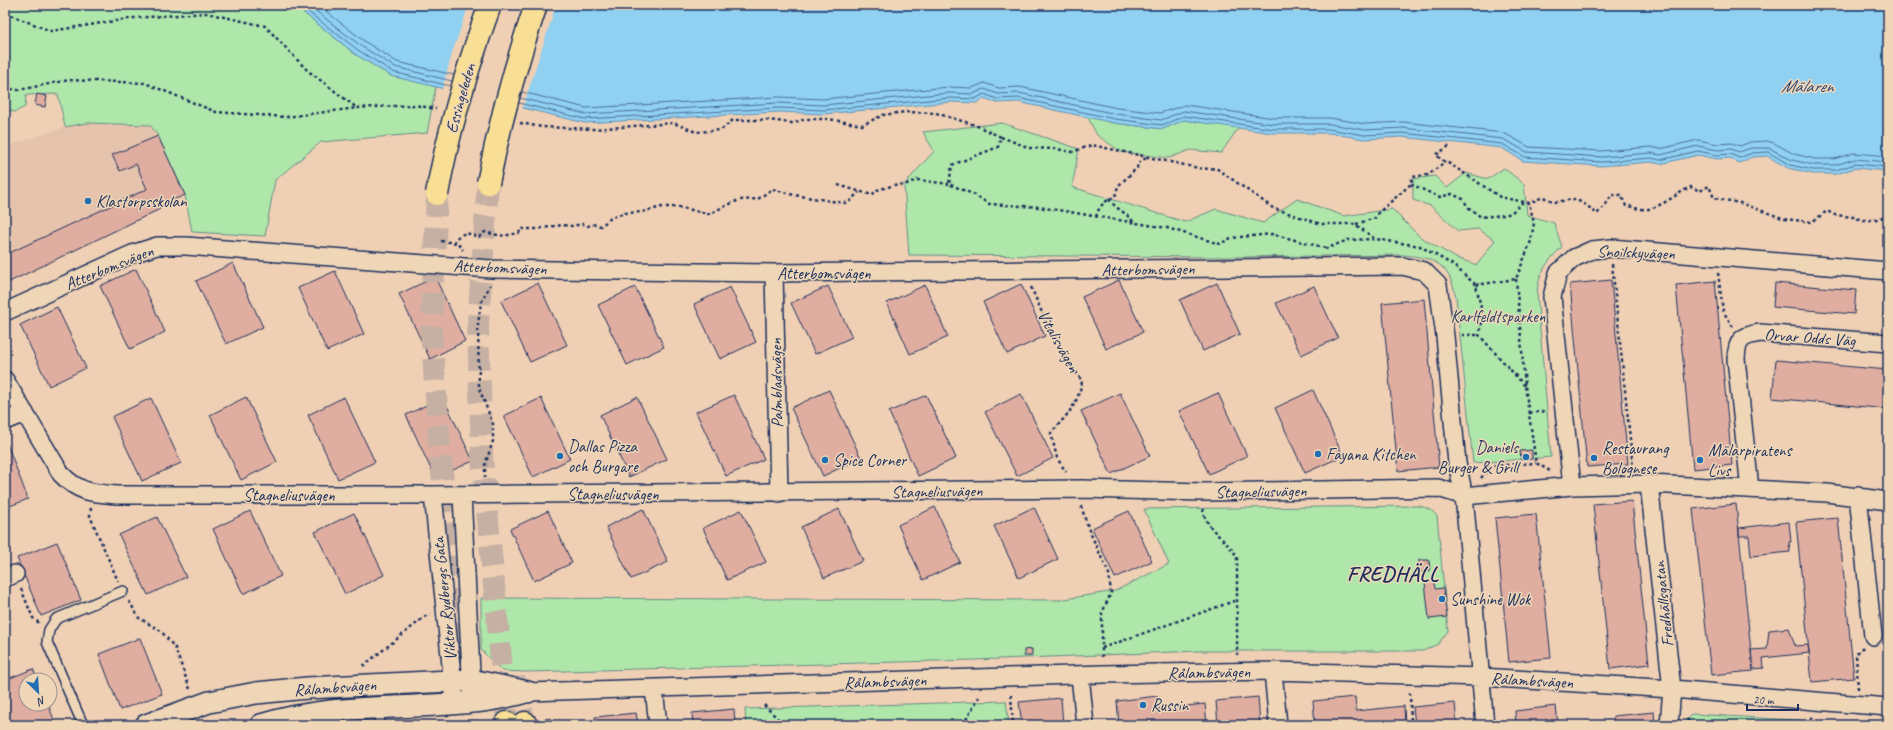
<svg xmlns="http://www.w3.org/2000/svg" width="1893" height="730" viewBox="0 0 1893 730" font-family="Caveat,sans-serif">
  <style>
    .built { fill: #e6c3ac }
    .green { fill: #afe7aa; stroke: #658b84 }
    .water { fill: #90d0f1; stroke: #6190b6 }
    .pier { fill: #efd0b4 }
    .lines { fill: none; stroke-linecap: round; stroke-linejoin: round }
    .shore { stroke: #4a6f99; stroke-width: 1 }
    .building { fill: #e0aea1; stroke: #1b2f5e }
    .motorway-tunnel { stroke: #c5b0a3; stroke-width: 22; stroke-dasharray: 22 11; stroke-linecap: butt }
    .service-casing { stroke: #1b2f5e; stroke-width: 12 }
    .minor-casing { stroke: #1b2f5e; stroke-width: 20 }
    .tertiary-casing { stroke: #1b2f5e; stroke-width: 24 }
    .motorway-casing { stroke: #1b2f5e; stroke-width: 25 }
    .path { stroke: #1b2f5e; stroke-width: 2.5; stroke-dasharray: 3 3; stroke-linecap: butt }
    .service { stroke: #efd6b7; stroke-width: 9 }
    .minor { stroke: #efd6b7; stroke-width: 17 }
    .tertiary { stroke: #efd6b7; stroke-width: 21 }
    .motorway { stroke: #f9df96; stroke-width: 22 }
    .motorway-bridge-casing { stroke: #1b2f5e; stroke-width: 25; stroke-linecap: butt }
    .motorway-bridge { stroke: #f9df96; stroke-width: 22 }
    .poi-dot { fill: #1f6fb2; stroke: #efd6b7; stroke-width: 1.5 }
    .labels { text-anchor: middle; stroke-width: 3; stroke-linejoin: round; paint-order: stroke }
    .street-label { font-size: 17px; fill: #1b2f5e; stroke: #efd6b7 }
    .poi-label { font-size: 17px; fill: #1b2f5e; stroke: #efd6b7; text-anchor: start }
    .park-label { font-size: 17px; fill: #2a4166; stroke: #efd6b7 }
    .water-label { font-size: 18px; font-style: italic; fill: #2d4774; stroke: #efd6b7 }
    .district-label { font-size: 21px; font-weight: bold; letter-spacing: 1px; fill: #1b2f5e; stroke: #efd6b7 }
  </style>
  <rect width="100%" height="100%" fill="#efd0b4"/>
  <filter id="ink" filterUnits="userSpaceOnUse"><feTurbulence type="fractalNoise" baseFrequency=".025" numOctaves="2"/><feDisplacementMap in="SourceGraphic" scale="8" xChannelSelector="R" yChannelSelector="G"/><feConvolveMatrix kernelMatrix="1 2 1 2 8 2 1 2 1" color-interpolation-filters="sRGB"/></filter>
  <g filter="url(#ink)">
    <path class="built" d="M87,123L150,125L158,136L185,195L159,206L160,209L5,284V147L65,127Z
      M429,720L439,725H353Z"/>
    <path class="green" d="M5,5H268L299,9L355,54L391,76L436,86L427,133L321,142L275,180L265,236L192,232L185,195L158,136L150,125L87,123L65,127L58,94L26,95L25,107L15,112L5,109Z
      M1087,116L1114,123L1163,129L1184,120L1239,127L1221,153L1190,150L1169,158L1121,152L1097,135Z
      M1002,123L1079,149L1072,187L1185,222L1216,209L1263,223L1297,199L1344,216L1392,209L1420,237L1456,258L1477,265L1495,240L1478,229L1458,231L1431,206L1413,200V179L1435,176L1447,188L1466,173L1488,179L1504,168L1524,184L1527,215L1554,223L1562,247C1547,261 1538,274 1537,294L1551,457L1473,463L1456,297C1449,264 1436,258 1403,255L1231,257L909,255L904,185L934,151L923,132Z
      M1420,506L1431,510L1437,516L1448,631L1438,644L1423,651H1200L974,660L526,672L502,671L481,650V598L1059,600L1115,591L1169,564L1144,509Z
      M1006,701L1009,725H746L745,709Z
      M1692,714L1810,721V725H1681Z"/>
    <path class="water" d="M268,5H1888V171L1855,168L1836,174H1813L1788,168L1767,156L1752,157L1739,163L1730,158L1717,159L1698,155L1660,164L1651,162L1601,166L1523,161L1502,148L1402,137L1364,139L1329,133H1272L1184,120L1163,129L1114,123L1018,102L997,103L984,98L977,103L951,102L823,114L779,112L585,123L391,76L355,54L299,9Z"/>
    <path class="pier" d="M469,5H556L522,110L442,90L453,50Z"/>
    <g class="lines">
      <path class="shore" d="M299,5L358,50L393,72L450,86
        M308,5L361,46L395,67L452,81
        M318,5L364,41L397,62L454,75
        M522,92L586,108L778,97L823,99L949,87L972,88L984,83L999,88L1020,87L1117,108L1160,113L1185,105L1274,118H1330L1365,124L1403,122L1504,133L1529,147L1601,151L1651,147L1660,149L1698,140L1718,144L1732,143L1740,146L1750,142L1767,141L1774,143L1794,154L1815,159H1834L1854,153L1888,156
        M520,98L586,114L778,103L823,105L949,93L973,94L984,89L998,94L1019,93L1116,114L1161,120L1184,111L1273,124H1330L1365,130L1403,128L1503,139L1527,152L1602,157L1651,153L1660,155L1698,146L1717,150L1731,149L1739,152L1751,148H1769L1792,160L1814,165H1835L1855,159L1888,162
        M519,103L585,119L779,108L823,110L950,98L975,99L984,94L997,99L1018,98L1115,119L1162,125L1184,116L1273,129H1329L1364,135L1402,133L1502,144L1525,157L1602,162L1651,158L1660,160L1698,151L1717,155L1731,154L1739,158L1752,153L1768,152L1790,165L1813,170H1836L1855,164L1888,167"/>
    </g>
    <path class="building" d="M37,94L47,96L45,107L35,105Z
      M158,136L185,195L159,206L160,209L5,284V255L147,189L136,164L120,171L112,155Z
      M233,263L263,327L226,344L196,281Z
      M136,269L165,332L130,349L100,286Z
      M335,271L364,334L327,351L298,288Z
      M435,277L465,341L430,359L399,294Z
      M1119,280L1143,332L1106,349L1082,297Z
      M1611,280L1628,464L1587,467L1570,284Z
      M1715,281L1732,465L1693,469L1676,285Z
      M538,283L567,345L530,362L501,301Z
      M1217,283L1240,334L1203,351L1180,300Z
      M1775,283L1856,290L1854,314L1773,307Z
      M1021,284L1045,336L1007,354L983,302Z
      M925,285L948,337L910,354L887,303Z
      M828,286L852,337L815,354L791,303Z
      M1314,286L1338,338L1301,355L1276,303Z
      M635,287L664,347L627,365L598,305Z
      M730,287L756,342L720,359L694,304Z
      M1885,292H1888V317H1883Z
      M1424,299L1439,467L1398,471L1382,303Z
      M57,307L86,368L49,386L20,325Z
      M1776,360L1888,370V409L1772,398Z
      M829,390L861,458L823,476L791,408Z
      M1313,390L1343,456L1305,473L1275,408Z
      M1120,393L1150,456L1111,474L1081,411Z
      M1218,393L1247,456L1209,474L1179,411Z
      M1021,394L1053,458L1017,476L985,412Z
      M734,395L764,459L726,476L696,412Z
      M926,395L956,458L918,476L889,412Z
      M246,397L277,462L241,480L210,415Z
      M344,397L375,462L338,479L308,415Z
      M443,397L473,461L435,478L406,415Z
      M637,397L667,459L629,477L600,415Z
      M151,398L181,463L142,481L112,417Z
      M541,398L570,459L533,477L504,416Z
      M7,444L28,499L5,508V445Z
      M1532,450V459L1521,460L1520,451Z
      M1632,501L1649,664L1610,669L1593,504Z
      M1736,504L1753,671L1711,675L1693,509Z
      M935,507L960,562L923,580L898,525Z
      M1034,507L1058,559L1019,578L994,526Z
      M643,509L668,562L631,579L606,527Z
      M839,509L863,561L824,578L801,527Z
      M741,510L766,562L727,580L703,528Z
      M250,511L281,576L243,594L213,529Z
      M548,511L572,563L534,581L510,529Z
      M1129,511L1152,561L1115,578L1092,528Z
      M354,513L384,575L345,594L315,532Z
      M1536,514L1551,658L1509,662L1495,518Z
      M157,517L186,577L148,595L119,535Z
      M1838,518L1854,678L1812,682L1796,522Z
      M1789,522L1791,542H1789L1790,552L1751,556L1749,536H1739V528Z
      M57,542L81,600L41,616L17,558Z
      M1419,560H1429L1430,571L1419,572Z
      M1434,581L1435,589L1443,588L1447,617L1429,619L1425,582Z
      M1789,628L1795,646L1808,645L1809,653L1763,658L1764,668L1753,669L1751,650L1767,649L1769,630Z
      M140,638L162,694L120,710L99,654Z
      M1032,649V656H1024V650Z
      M33,669L38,680H26V704H48L56,725H8L5,718V680Z
      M1157,696L1158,709L1205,704L1207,725H1119L1117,701Z
      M1258,697L1260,725H1218L1216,701Z
      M1355,697L1356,711L1404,706L1405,725H1315L1313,701Z
      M1061,698L1063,725H1022L1019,702Z
      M1455,703L1457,725H1415L1413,707Z
      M1556,706L1558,725H1516L1515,711Z
      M734,709L735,725H693L692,713Z
      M1654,712L1655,725H1614L1613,716Z
      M636,713L638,725H596L595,717Z
      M551,718L552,725H539V720Z"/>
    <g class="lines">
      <path class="motorway-tunnel" d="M488,183L478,324L482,457L507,723
        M437,194L431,329L441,462L467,725
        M514,678L525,723"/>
      <defs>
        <path id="service" d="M379,707L380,725
          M83,725L47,642L49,630L56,619L123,591"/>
        <path id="minor" d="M774,273L779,493
          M5,312L132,254L157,246H186L491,269L774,273L1402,266L1424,271L1438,285L1445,336L1457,463L1464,496L1485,725
          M5,380L61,474C79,493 93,493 118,495H433L1081,489L1204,492L1438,488L1464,496L1572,486L1649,484L1827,493L1888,501
          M5,421L25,413
          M1649,484L1672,689L1669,725
          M1572,486L1552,297L1558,273L1574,258L1592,250L1611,248L1888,271
          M1750,489L1736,359C1737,340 1741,336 1760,333L1888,343
          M433,495L455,703
          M462,495L472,692
          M1858,496L1873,636
          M5,578L15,574
          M1273,671L1278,725
          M1080,675L1085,725
          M654,689L658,725
          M528,692L1103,674L1273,671L1481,677L1672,689L1888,707"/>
        <path id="tertiary" d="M146,725L209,702L256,693L307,688L471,680L528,692
          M261,725C329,703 402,710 472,702C488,701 504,697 520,694"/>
        <path id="motorway" d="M507,723V725
          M525,723V725"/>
      </defs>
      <use href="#service" class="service-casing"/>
      <use href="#minor" class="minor-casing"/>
      <use href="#tertiary" class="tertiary-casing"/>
      <use href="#motorway" class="motorway-casing"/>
      <path class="path" d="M5,13L51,31L134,18L206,13L265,26L307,70L357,108L415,105L436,109
        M5,88L18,90L69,80L145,83L216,112L286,117L357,108
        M520,123L542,127L594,129L674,123L696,132L721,130L733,120H768L792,123L806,119H828L862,125L883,115L905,112L936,113L975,125L1001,137L998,147L952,165L949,184L975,195L989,204L1039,207L1167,228L1220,244L1231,238L1272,234L1326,248
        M1001,137L1030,148L1056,149L1072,152L1092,145L1203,169L1216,168L1273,208L1321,224H1355L1375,239
        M1449,146L1436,155L1445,162L1450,164L1500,197L1529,203L1543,197L1555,202L1575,199L1586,205L1597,214L1606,204L1612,195H1621L1626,206C1632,206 1636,209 1642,209C1656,212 1678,192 1691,187L1700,191L1709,186L1714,198L1740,203L1785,219L1812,222L1827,211L1835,215L1853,217L1862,220H1873L1883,217L1888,219
        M1411,184L1439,197L1452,194L1463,199L1468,207L1481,217L1505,215L1511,213L1523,202
        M838,185L872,195L877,190L895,185H904L917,180L949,184
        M1109,199C1115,209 1128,213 1134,223
        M1096,217C1099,206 1104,201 1115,197L1118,186L1137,168L1138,163L1146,158
        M1356,224L1375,218L1378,213L1411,184L1412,177L1428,175L1445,162
        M441,241L457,243L463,250
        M454,243L455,239C467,230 467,234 479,237L485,232C504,237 501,236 519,233L521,229H536L562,225L572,226L582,224L588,226L592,224L601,226L612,217L625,213L642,212L662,207H679L708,214L739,200L758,199L772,189L794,195L844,203L850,201L859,192
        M1325,249L1348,240L1375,239L1420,246L1453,265L1476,285L1483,317L1479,335L1525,386
        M1612,264L1633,468
        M1718,273L1723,311L1733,327
        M1516,279L1525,386L1536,463L1550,471
        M1476,285L1516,279L1531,241L1534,223L1529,203
        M1031,287L1052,336L1082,381C1078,405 1067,415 1051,433L1057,458L1066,472
        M1462,335H1479
        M1529,413L1547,411
        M485,478V465L493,441V424L479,388L478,324L481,303L490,285
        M1481,478L1491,466L1536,463
        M1081,506L1089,530L1109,574L1111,593L1102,613V657
        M91,508L90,516L118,581
        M1203,509C1205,530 1228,540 1237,557V655
        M21,589L33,618L39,623
        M129,601L139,618L161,631L175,648L190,689
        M1102,648L1237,600
        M363,666L427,615H430
        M1858,689L1856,654L1863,647
        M1410,693L1411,725
        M1011,695L1013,725
        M764,705L784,725
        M1687,719L1691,725
        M963,725L979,697
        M1809,725L1813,716"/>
      <use href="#service" class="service"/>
      <use href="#minor" class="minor"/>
      <use href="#tertiary" class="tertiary"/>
      <use href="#motorway" class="motorway"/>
      <defs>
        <path id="motorway-bridge" d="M488,183C500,122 516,63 536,5
          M437,194C449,127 467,68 490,5"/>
      </defs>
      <use href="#motorway-bridge" class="motorway-bridge-casing"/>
      <use href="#motorway-bridge" class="motorway-bridge"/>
    </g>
  </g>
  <g class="poi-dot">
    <circle cx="88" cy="201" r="4"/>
    <circle cx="1318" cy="454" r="4"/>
    <circle cx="560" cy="456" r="4"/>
    <circle cx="1526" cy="457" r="4"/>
    <circle cx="1594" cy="458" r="4"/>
    <circle cx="825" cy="460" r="4"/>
    <circle cx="1700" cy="460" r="4"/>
    <circle cx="1442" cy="599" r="4"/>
    <circle cx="1143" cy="705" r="4"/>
  </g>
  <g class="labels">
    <g class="street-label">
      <text transform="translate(460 98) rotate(-74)" y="6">Essingeleden</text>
      <text transform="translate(1636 252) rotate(2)" y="6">Snoilskyvägen</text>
      <text transform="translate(109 267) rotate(-22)" y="6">Atterbomsvägen</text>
      <text transform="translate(500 267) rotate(2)" y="6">Atterbomsvägen</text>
      <text transform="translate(1148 269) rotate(-1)" y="6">Atterbomsvägen</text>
      <text x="824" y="279">Atterbomsvägen</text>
      <text transform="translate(1810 337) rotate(4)" y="6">Orvar Odds Väg</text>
      <text transform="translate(1059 341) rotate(61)" y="6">Vitalisvägen</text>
      <text transform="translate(776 383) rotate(-91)" y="6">Palmbladsvägen</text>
      <text transform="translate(937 491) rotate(-1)" y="6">Stagneliusvägen</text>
      <text transform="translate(1261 491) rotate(-1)" y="6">Stagneliusvägen</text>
      <text x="613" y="500">Stagneliusvägen</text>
      <text x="289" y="501">Stagneliusvägen</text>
      <text transform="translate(444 599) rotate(-96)" y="6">Viktor Rydbergs Gata</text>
      <text transform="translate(1663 604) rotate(-96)" y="6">Fredhällsgatan</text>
      <text transform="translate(1209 672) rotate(-1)" y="6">Rålambsvägen</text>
      <text transform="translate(1532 680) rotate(3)" y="6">Rålambsvägen</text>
      <text transform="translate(885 681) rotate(-2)" y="6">Rålambsvägen</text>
      <text transform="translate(335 687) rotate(-4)" y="6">Rålambsvägen</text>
    </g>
    <g class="poi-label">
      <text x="96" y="207">Klastorpsskolan</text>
      <text x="568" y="452">Dallas Pizza<tspan x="568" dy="20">och Burgare</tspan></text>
      <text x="1518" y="453" text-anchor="end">Daniels<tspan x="1518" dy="20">Burger &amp; Grill</tspan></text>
      <text x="1602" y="454">Restaurang<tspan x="1602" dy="20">Bolognese</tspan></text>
      <text x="1708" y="456">Mälarpiratens<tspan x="1708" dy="20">Livs</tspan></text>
      <text x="1326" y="460">Fayana Kitchen</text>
      <text x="833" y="466">Spice Corner</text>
      <text x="1450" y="605">Sunshine Wok</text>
      <text x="1151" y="711">Russin</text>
    </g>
    <g class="park-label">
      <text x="1498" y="322">Karlfeldtsparken</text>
    </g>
    <g class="water-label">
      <text x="1807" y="92">Mälaren</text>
    </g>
    <g class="district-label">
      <text x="1393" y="581">FREDHÄLL</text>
    </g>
  </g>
  <rect width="1893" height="730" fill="none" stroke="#efd6b7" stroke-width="20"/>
  <rect x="10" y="10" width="1873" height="710" fill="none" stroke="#1b2f5e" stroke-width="1.5" filter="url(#ink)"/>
  <g transform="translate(38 692) rotate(155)"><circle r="19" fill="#efd6b7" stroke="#9a9393"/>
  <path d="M0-3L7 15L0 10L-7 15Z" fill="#1f6fb2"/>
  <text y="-6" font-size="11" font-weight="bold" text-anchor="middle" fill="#1b2f5e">N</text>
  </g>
  <path d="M1747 704v6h51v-6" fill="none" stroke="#1b2f5e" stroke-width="2"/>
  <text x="1753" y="704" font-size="12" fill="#1b2f5e" stroke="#efd6b7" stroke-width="3" paint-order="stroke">20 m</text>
</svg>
